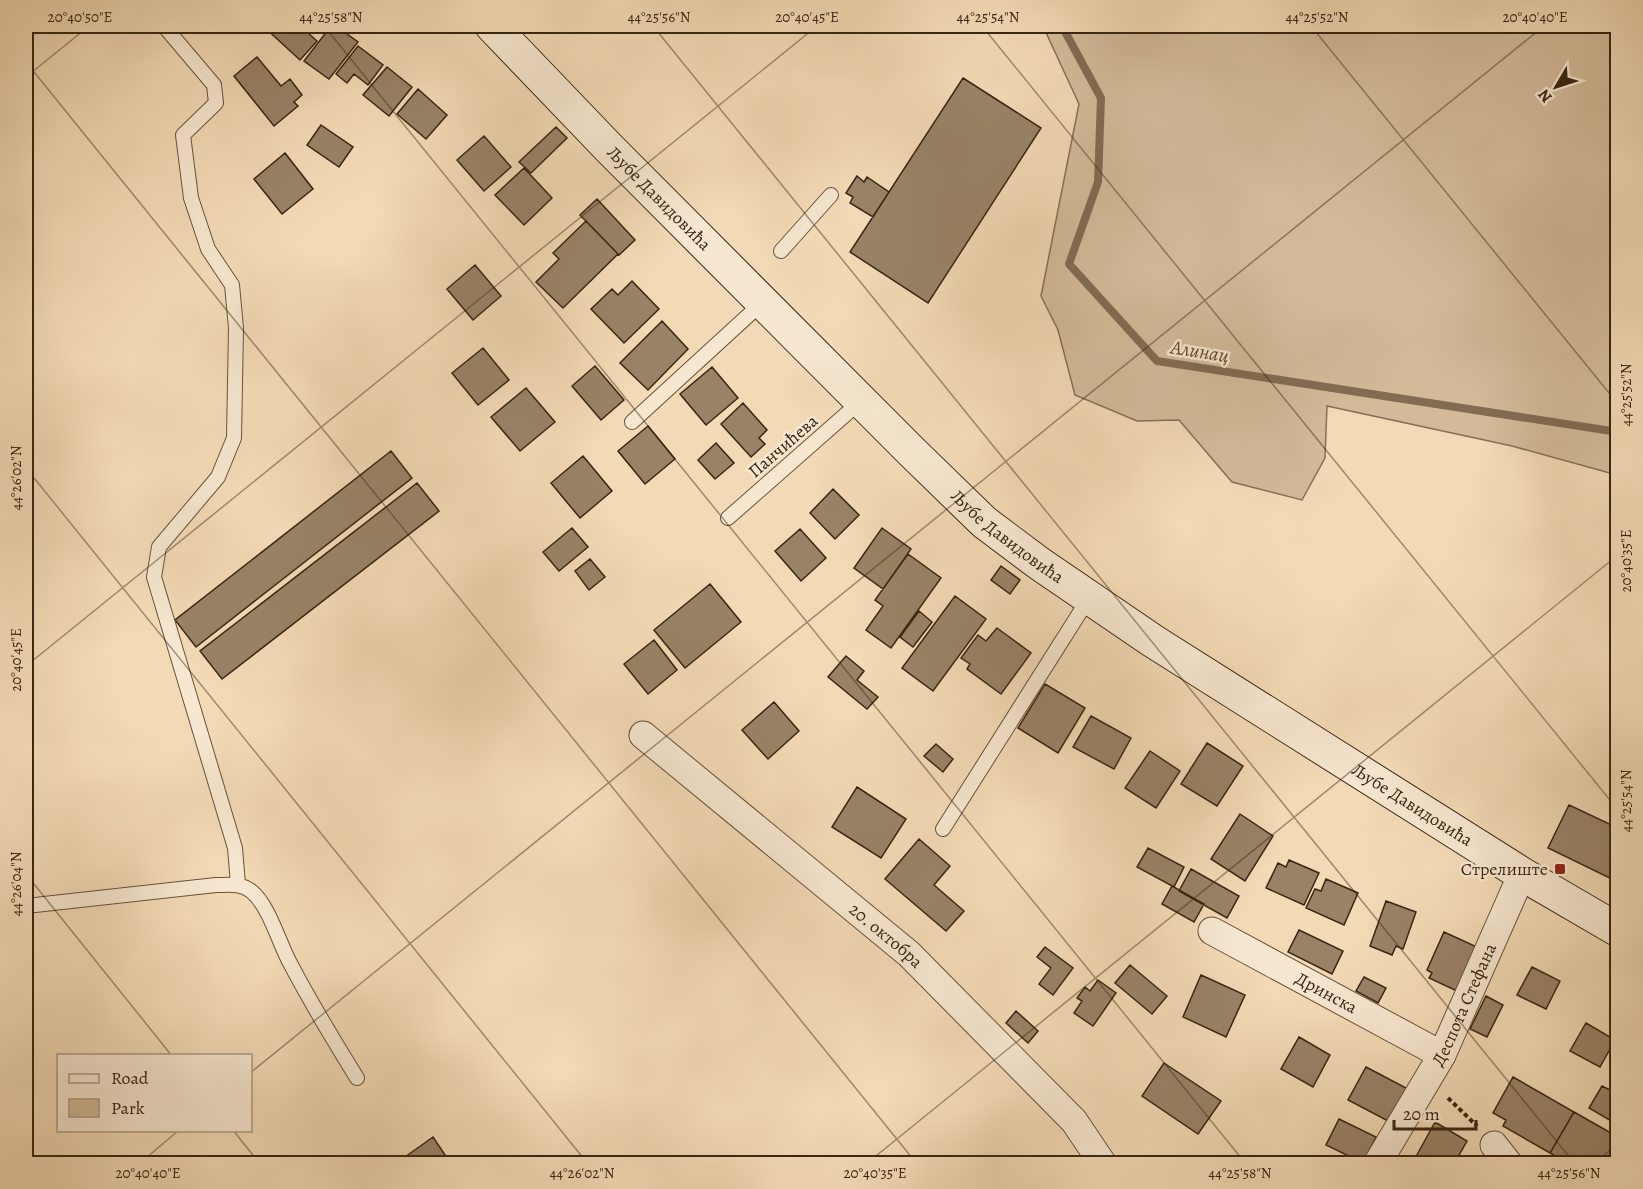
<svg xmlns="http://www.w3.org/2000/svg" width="1643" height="1189" viewBox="0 0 1643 1189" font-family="Alegreya,serif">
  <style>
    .green { fill: #d3bb9a; stroke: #867056; stroke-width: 1.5 }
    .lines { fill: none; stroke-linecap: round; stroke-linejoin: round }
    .stream { stroke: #826c53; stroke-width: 8 }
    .building { fill: #998367; stroke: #382512; stroke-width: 1.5 }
    .lane-casing { stroke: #67523b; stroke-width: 16 }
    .street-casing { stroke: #67523b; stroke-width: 29 }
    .secondary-casing { stroke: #382512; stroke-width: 35 }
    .path { stroke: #382512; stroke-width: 4; stroke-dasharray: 4.5 3; stroke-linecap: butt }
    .lane { stroke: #f7e7d0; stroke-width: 14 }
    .street { stroke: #f7e7d0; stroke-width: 27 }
    .secondary { stroke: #f7e7d0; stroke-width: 33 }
    .ticks { fill: none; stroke: #382512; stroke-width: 1.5; stroke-opacity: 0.45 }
    .poi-dot { fill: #8f2418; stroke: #f7e7d0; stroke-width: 2 }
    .labels { text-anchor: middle; stroke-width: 5; stroke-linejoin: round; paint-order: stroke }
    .street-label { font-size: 18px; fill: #382512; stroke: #f7e7d0 }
    .poi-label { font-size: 18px; fill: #382512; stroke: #f7e7d0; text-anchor: end }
    .water-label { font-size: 20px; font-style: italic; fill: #5d4932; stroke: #f7e7d0 }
    .neatline { fill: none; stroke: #382512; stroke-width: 2 }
    .ticks-label { font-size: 15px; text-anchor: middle; fill: #382512 }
  </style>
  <rect width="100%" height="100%" fill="#f3dab6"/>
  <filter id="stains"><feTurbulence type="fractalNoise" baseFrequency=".00333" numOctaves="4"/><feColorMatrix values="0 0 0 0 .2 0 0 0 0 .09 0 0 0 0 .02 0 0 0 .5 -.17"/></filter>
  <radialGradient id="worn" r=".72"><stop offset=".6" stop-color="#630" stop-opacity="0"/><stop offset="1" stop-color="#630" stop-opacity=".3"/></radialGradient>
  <path class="green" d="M1043,26H1617V475L1512,446L1327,406L1325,458L1302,500L1232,482L1179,420L1137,421L1075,395L1058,330L1041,296L1079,104Z"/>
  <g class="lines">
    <path class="stream" d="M1062,26L1101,98L1098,182L1069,264L1157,361L1618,432"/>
  </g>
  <path class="building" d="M263,26H300L317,41L300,60Z
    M313,26H325L318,32Z
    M331,26H336L358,42L329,79L304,61Z
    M358,46L383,65L368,85L354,74L347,83L336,74Z
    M257,57L281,86L290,79L302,95L294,102L298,106L274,126L234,76Z
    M387,67L412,87L389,116L363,95Z
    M963,78L1041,128L928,303L850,252Z
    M418,89L447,115L426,139L397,114Z
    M321,125L353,147L339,167L307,145Z
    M556,127L567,138L531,173L519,162Z
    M484,136L511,167L484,191L457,160Z
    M285,153L313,189L282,214L254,179Z
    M524,168L552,198L524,225L495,195Z
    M857,176L864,182L867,177L889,192L873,217L850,203L853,197L846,193Z
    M597,199L635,240L619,255L580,215Z
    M586,221L618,254L563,308L536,282L559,259L553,253Z
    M475,265L501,296L473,320L447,289Z
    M632,281L659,309L624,343L591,309L612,289L618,295Z
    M662,321L688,349L648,390L620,363Z
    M483,348L509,380L478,405L452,373Z
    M595,366L624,400L601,420L572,386Z
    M712,367L738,398L706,425L680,394Z
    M526,388L555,422L520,451L491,417Z
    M743,403L767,430L759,438L765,444L751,457L721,424Z
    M648,426L675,459L645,484L618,451Z
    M716,443L734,463L715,479L698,460Z
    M391,451L412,478L196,647L175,620Z
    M583,456L612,491L580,518L551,483Z
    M417,483L439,511L222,679L200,651Z
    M833,489L859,515L835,539L810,513Z
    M572,528L588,547L559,571L543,552Z
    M882,528L911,549L883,589L854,568Z
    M800,529L826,558L801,581L775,551Z
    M908,554L941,578L891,648L866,630L883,606L875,600Z
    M590,559L605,577L589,590L575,571Z
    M1001,566L1020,580L1010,594L991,580Z
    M710,584L741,622L685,668L654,630Z
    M955,596L986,619L933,691L902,668Z
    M919,611L932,622L913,647L900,637Z
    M997,628L1031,653L1001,694L967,669L970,664L961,658L978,635L986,641Z
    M654,640L677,670L648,694L624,664Z
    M846,656L864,671L857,680L878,697L867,709L828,677Z
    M1045,684L1085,708L1058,753L1018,728Z
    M774,702L799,731L768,759L742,730Z
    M1091,716L1131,738L1114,769L1073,747Z
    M1207,743L1243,766L1217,806L1181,784Z
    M936,744L953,759L943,772L924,756Z
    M1150,751L1180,771L1156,808L1125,788Z
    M857,787L906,819L881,858L832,827Z
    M1569,805L1618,828V882L1548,848Z
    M1240,814L1273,836L1245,881L1211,859Z
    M919,839L950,866L934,885L964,911L946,931L885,879Z
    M1148,848L1184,867L1174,887L1137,867Z
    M1289,860L1319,873L1304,905L1266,888L1278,863L1286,867Z
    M1191,869L1239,896L1227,918L1179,891Z
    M1326,879L1358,893L1344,925L1306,908L1315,889L1321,891Z
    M1172,886L1204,904L1194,922L1162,904Z
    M1386,901L1416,912L1403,949L1396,946L1392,955L1370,946Z
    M1299,930L1343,951L1332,974L1288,952Z
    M1444,932L1477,947L1457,991L1429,978L1432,973L1427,970Z
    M1045,947L1073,968L1053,995L1039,984L1051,968L1037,957Z
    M1130,965L1167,996L1152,1014L1115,983Z
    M1532,967L1560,981L1546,1009L1517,995Z
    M1201,975L1245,995L1226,1037L1183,1017Z
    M1364,977L1386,988L1378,1003L1356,991Z
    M1098,980L1116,993L1093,1026L1074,1013L1082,1001L1077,998L1085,987L1090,991Z
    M1486,996L1503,1005L1487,1037L1470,1029Z
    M1016,1011L1038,1031L1028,1043L1006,1023Z
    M1586,1023L1615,1040L1600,1067L1570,1051Z
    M1299,1037L1330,1055L1313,1087L1281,1069Z
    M1164,1063L1221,1101L1198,1134L1142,1096Z
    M1366,1067L1408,1089L1390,1122L1348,1100Z
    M1513,1077L1574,1112L1550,1153L1503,1126L1506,1120L1493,1113Z
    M1602,1086L1618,1094V1125L1589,1108Z
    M1574,1112L1618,1137V1143L1606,1164H1569L1550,1153Z
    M1339,1119L1376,1137L1363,1163L1326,1145Z
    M1435,1122L1467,1141L1454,1164H1412Z
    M433,1137L451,1164H399L398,1162Z"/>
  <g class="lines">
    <defs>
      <path id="lane" d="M164,26L214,85L216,103L183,135L191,198L208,249L232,285L236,328L234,438L218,477L159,547L154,577L235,848L238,884
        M781,251L831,195
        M632,422L763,302
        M728,518L861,401
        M943,829L1089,598
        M26,906L216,885C229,885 241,883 251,891C269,905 279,943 290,963C311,1003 334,1041 357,1078"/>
      <g id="street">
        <path id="s1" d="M643,735L909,954L1074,1121L1103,1164"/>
        <path id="s2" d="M1212,931L1442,1055"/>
        <path d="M1494,1145L1509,1164"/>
        <path id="s3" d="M1377,1164L1442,1055L1522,874"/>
      </g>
      <g id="secondary">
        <path id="s4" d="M492,26L609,148L911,451L984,522L1040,564L1153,641L1522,874L1618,930"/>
      </g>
    </defs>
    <use href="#lane" class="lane-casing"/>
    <use href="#street" class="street-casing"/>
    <use href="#secondary" class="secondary-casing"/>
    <path class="path" d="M1448,1098L1477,1126"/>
    <use href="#lane" class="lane"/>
    <use href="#street" class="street"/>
    <use href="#secondary" class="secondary"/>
  </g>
  <path class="ticks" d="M324,26L1246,1164M653,26L1575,1164M982,26L1618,810M1311,26L1618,404M26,62L917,1164M26,77L89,26M26,468L588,1164M26,666L817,26M26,874L172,1056M250,1073L1544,26M233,1130L260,1164M139,1164L179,1130M866,1164L1618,555M1593,1164L1618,1144"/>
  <rect class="poi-dot" x="1554" y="863" width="12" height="12" rx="3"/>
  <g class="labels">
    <g class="street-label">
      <text dy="6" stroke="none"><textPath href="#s4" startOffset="240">Љубе Давидовића</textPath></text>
      <text transform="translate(783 446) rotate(-41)" y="6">Панчићева</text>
      <text dy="6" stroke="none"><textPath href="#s4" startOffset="726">Љубе Давидовића</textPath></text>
      <text dy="6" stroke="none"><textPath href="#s4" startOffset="1212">Љубе Давидовића</textPath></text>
      <text dy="6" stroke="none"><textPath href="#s1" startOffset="315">20. октобра</textPath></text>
      <text dy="6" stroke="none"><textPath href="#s2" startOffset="130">Дринска</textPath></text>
      <text dy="6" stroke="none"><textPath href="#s3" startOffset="182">Деспота Стефана</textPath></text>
    </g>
    <g class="poi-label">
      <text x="1548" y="875">Стрелиште</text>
    </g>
    <g class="water-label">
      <text transform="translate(1200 351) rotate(9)" y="7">Алинац</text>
    </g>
  </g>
  <rect width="1643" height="1189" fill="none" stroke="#f3dab6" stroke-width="66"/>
  <rect x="57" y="1054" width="195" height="78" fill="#f7e7d0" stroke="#ab9984" stroke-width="1.5"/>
  <rect x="69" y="1074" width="30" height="9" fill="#f7e7d0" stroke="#ab9984" stroke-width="1.5"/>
  <text x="111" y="1084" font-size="18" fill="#382512">Road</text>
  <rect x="69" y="1099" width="30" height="18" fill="#d3bb9a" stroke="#ab9984" stroke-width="1.5"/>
  <text x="111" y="1114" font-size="18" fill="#382512">Park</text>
  <g transform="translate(1556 87) rotate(231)" stroke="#f7e7d0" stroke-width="4.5" paint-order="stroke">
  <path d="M0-4.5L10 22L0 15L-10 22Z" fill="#382512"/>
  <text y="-9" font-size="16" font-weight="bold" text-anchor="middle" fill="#382512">N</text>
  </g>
  <path d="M1394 1120v9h82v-9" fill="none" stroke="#382512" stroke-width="3"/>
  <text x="1403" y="1120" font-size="18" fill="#382512" stroke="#f7e7d0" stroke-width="4.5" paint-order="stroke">20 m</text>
  <rect x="33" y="33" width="1577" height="1123" class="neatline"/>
  <g class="ticks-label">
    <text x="80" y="22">20°40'50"E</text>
    <text x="331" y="22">44°25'58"N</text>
    <text x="659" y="22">44°25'56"N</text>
    <text x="807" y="22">20°40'45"E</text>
    <text x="988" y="22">44°25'54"N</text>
    <text x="1317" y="22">44°25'52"N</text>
    <text x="1535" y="22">20°40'40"E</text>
    <text transform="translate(1626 395) rotate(-90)" y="5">44°25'52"N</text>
    <text transform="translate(16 478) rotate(-90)" y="5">44°26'02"N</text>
    <text transform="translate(1626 561) rotate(-90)" y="5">20°40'35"E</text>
    <text transform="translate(16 660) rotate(-90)" y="5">20°40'45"E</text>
    <text transform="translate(1626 801) rotate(-90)" y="5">44°25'54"N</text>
    <text transform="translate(16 884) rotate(-90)" y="5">44°26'04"N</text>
    <text x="148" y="1178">20°40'40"E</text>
    <text x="582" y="1178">44°26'02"N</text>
    <text x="875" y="1178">20°40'35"E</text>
    <text x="1240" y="1178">44°25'58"N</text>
    <text x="1569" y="1178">44°25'56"N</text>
  </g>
  <rect width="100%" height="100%" filter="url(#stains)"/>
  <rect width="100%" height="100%" fill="url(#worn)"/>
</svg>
